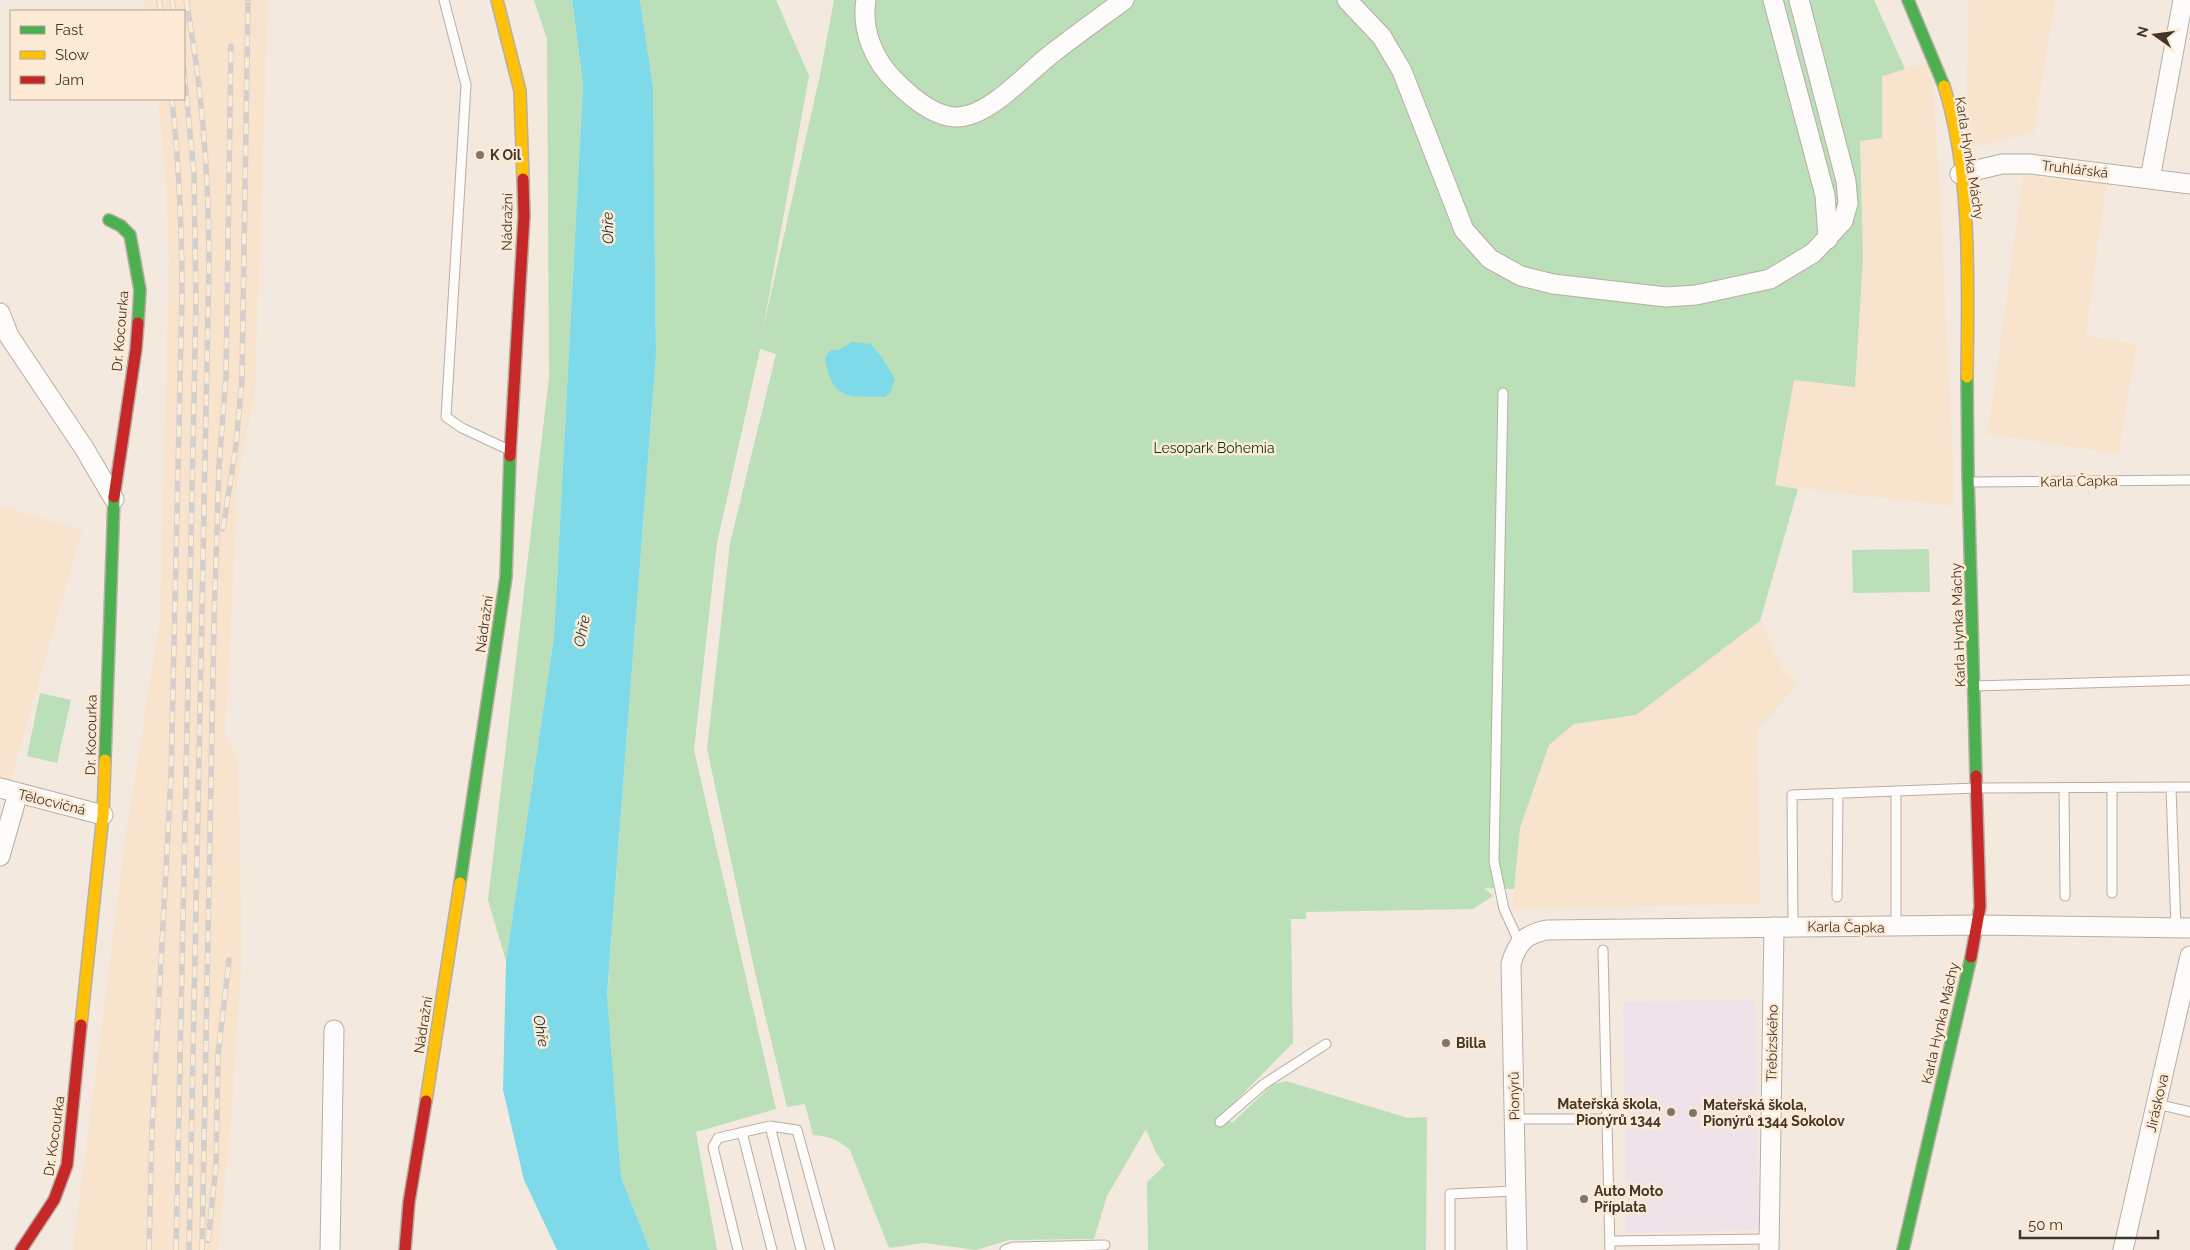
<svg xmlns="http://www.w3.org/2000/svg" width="2190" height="1250" viewBox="0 0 2190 1250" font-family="Raleway,sans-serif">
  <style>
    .built { fill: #f8e3cd }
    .education { fill: #efe2e8 }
    .green { fill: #bbdfb8 }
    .water { fill: #7edae8 }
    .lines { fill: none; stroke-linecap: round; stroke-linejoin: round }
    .lane-casing { stroke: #b7aea4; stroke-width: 11 }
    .street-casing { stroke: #b7aea4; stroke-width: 21 }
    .fast-casing { stroke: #b7aea4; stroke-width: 14 }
    .slow-casing { stroke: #b7aea4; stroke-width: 14 }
    .jam-casing { stroke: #b7aea4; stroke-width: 14 }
    .lane { stroke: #fdfcfa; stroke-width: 9 }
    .street { stroke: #fdfcfa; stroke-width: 19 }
    .fast { stroke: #4caf50; stroke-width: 11 }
    .slow { stroke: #ffc107; stroke-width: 11 }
    .jam { stroke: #c62828; stroke-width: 11 }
    .rail-casing { stroke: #d2cfcc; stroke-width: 5.5 }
    .rail { stroke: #fdead5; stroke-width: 4; stroke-dasharray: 11; stroke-linecap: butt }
    .poi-dot { fill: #7f756a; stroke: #fdead5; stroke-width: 2 }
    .labels { text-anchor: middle; stroke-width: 5; stroke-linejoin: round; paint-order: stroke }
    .poi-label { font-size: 14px; font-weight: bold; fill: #40362c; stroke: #fdead5; text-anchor: start }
    .street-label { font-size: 14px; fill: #40362c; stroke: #fdead5 }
    .park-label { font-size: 14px; fill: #003d15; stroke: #fdead5 }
    .water-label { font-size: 15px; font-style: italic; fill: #1a3136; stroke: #fdead5 }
  </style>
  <rect width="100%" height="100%" fill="#f4e9de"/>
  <path class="built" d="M144,0H268L255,391L236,490L235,542L225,735L238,762L242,954L232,1107L218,1250H73L126,835L160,617L169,261L165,166L158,99H184V11H146Z
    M1969,0H2055L2034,132L1965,149Z
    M1926,62L1933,86L1938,158L1953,460V506L1774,485L1794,380L1855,387L1863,259L1860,141L1882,105V76Z
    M2023,176L2106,182L2086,336L2136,344L2119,454L1988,434Z
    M0,506L82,530L10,783L0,780Z
    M1760,621L1785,673L1798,684L1757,731L1760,904L1512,909L1520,828L1550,744L1574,724L1636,715Z"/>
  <path class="education" d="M1755,1000L1759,1230L1626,1233L1625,1132L1629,1126V1108L1625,1101L1623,1002Z"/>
  <path class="green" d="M534,0H572L583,84L554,637L506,961L488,900L549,377L547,39Z
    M640,0H776L809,76L763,329L821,70L834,0H1874L1905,69L1882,76V138L1860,141L1863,259L1855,387L1794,380L1775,485L1798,489L1760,621L1636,715L1574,724L1549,745L1520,828L1514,889L1484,888L1493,896L1473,909L1306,912V919H1291L1293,1043L1224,1113L1232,1123L1272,1085L1286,1081L1408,1118L1427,1117L1426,1250H1148L1147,1182L1165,1165L1156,1153L1146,1129L1107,1196L1094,1239L1009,1240L976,1250L924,1243L889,1248L850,1150C838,1140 829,1136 813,1135L805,1104L787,1107L756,977L707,749L730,543L776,354L760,349L717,543L694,750L776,1109L696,1132L717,1250H650L621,1177L607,998L656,355L653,86Z
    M1929,549L1930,592L1853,593L1852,550Z
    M40,693L71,700L57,763L27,756Z"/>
  <path class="water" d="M572,0H640L653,86L656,355L607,995L621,1177L650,1250H557L524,1180L503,1090L506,961L554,637L583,84Z
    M852,342L871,344L882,358L895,379L890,393L885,397C847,396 833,401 825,359L830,350H839Z"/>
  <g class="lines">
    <defs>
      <path id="lane" d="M444,0L466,85L446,417L462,428L507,449
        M1503,393L1494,861L1504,909L1520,944
        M1971,482L2190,480
        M1975,686L2190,680
        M2064,788L2065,896
        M2112,788V893
        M2171,788L2176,928
        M1896,791V927
        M1837,897L1838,793
        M1793,926L1792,795L1976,788L2190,787
        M1603,950L1610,1250
        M2157,1104L2190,1112
        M1515,1119H1607
        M1220,1122L1264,1084L1326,1044
        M770,1126L801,1250
        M742,1132L772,1250
        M1610,1241L1768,1239
        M738,1250L713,1147L718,1138L770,1126L797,1130L830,1250
        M1005,1250L1013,1247L1105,1245
        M1450,1250V1194L1515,1191"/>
      <path id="street" d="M866,0C861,30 874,61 896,82C911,97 936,118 958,117C992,115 1027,72 1054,52C1077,34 1101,17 1124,0
        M1347,0L1382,37L1402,71L1464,230L1490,259L1521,276L1553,284L1666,297L1696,295L1770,279L1813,253L1843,221L1848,203L1846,181L1799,0
        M1773,0L1825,195L1828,239
        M1960,174L2002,164H2030L2190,184
        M2150,179L2183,0
        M0,313L9,336L84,448L114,499
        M0,788L103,815
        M0,856L18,793
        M330,1250L334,1030
        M1517,1250L1511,964C1517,943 1525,934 1547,930L1978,925L2190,928
        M1769,1250L1774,927
        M2123,1250L2190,956"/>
      <path id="fast" d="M1908,0L1944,86
        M109,220L121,226L130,235L140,290L138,323
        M1967,377L1968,474L1976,776
        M105,760L114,497
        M460,883L506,577L510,456
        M1903,1250L1971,957"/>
      <path id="slow" d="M497,0L520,91L523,179
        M1944,86C1972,175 1968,284 1967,377
        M81,1025L103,815L105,760
        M426,1101L460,883"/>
      <path id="jam" d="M510,456L524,216L523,179
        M114,497L136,349L138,323
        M1971,957L1980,907L1976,776
        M21,1250L54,1200L67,1165L81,1025
        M405,1250L409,1202L426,1101"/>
    </defs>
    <use href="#lane" class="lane-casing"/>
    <use href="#street" class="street-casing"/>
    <use href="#fast" class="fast-casing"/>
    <use href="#slow" class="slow-casing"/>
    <use href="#jam" class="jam-casing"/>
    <use href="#lane" class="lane"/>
    <use href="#street" class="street"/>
    <use href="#fast" class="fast"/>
    <use href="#slow" class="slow"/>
    <use href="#jam" class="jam"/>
    <defs>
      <path id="rail" d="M159,0L161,11
        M172,0L174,11
        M186,0C202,87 209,175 209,264L189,1250
        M223,529L236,445L242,378L248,1
        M208,1241L216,1166L218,1055L229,960
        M149,1250L152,1130L171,776L182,295C182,229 179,164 172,99
        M176,1250L196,303L194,173L184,71
        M202,1250L214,621L219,466L226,376L231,46"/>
    </defs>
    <use href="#rail" class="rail-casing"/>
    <use href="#rail" class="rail"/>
  </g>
  <g class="poi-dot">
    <circle cx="480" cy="155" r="5"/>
    <circle cx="1446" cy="1043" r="5"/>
    <circle cx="1671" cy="1112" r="5"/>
    <circle cx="1693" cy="1113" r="5"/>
    <circle cx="1584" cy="1199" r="5"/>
  </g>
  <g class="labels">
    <g class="poi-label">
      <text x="490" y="160">K Oil</text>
      <text x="1456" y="1048">Billa</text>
      <text x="1661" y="1109" text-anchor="end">Mateřská škola,<tspan x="1661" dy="16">Pionýrů 1344</tspan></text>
      <text x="1703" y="1110">Mateřská škola,<tspan x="1703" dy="16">Pionýrů 1344 Sokolov</tspan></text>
      <text x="1594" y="1196">Auto Moto<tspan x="1594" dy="16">Příplata</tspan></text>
    </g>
    <g class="street-label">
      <text transform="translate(1970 158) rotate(81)" y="5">Karla Hynka Máchy</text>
      <text transform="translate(2075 169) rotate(7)" y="5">Truhlářská</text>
      <text transform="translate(507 222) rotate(-89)" y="5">Nádražní</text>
      <text transform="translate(120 331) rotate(-85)" y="5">Dr. Kocourka</text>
      <text transform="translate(2079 481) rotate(-1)" y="5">Karla Čapka</text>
      <text transform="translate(484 624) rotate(-82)" y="5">Nádražní</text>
      <text transform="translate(1958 625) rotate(-92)" y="5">Karla Hynka Máchy</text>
      <text transform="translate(91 735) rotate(-89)" y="5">Dr. Kocourka</text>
      <text transform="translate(52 802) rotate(14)" y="5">Tělocvičná</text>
      <text transform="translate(1846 927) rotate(1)" y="5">Karla Čapka</text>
      <text transform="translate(1940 1023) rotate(-77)" y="5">Karla Hynka Máchy</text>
      <text transform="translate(423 1025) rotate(-81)" y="5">Nádražní</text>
      <text transform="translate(1772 1043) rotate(-89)" y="5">Třebízského</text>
      <text transform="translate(1514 1096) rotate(-91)" y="5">Pionýrů</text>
      <text transform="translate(2157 1103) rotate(-77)" y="5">Jiráskova</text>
      <text transform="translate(54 1136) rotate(-82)" y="5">Dr. Kocourka</text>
    </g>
    <g class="park-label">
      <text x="1214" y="453">Lesopark Bohemia</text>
    </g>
    <g class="water-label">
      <text transform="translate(608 228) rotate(-91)" y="5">Ohře</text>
      <text transform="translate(582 631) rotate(-79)" y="5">Ohře</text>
      <text transform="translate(541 1031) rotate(80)" y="5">Ohře</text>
    </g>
  </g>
  <rect x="10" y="10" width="175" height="90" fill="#fdead5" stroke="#b1a291"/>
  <rect x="20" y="26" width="25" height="8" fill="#4caf50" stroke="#b1a291"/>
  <text x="55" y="35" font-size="15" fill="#40362c">Fast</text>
  <rect x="20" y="51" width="25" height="8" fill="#ffc107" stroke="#b1a291"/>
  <text x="55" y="60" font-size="15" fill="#40362c">Slow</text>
  <rect x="20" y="76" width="25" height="8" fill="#c62828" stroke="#b1a291"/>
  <text x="55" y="85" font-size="15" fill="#40362c">Jam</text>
  <g transform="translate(2155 35) rotate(284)" stroke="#fdead5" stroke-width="4" paint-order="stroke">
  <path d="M0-4L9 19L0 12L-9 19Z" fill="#40362c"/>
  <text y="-8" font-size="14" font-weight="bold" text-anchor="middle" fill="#40362c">N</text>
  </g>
  <path d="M2020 1230v8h138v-8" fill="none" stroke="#40362c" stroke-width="2.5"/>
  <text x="2028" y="1230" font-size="15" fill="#40362c" stroke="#fdead5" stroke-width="4" paint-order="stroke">50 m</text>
</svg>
